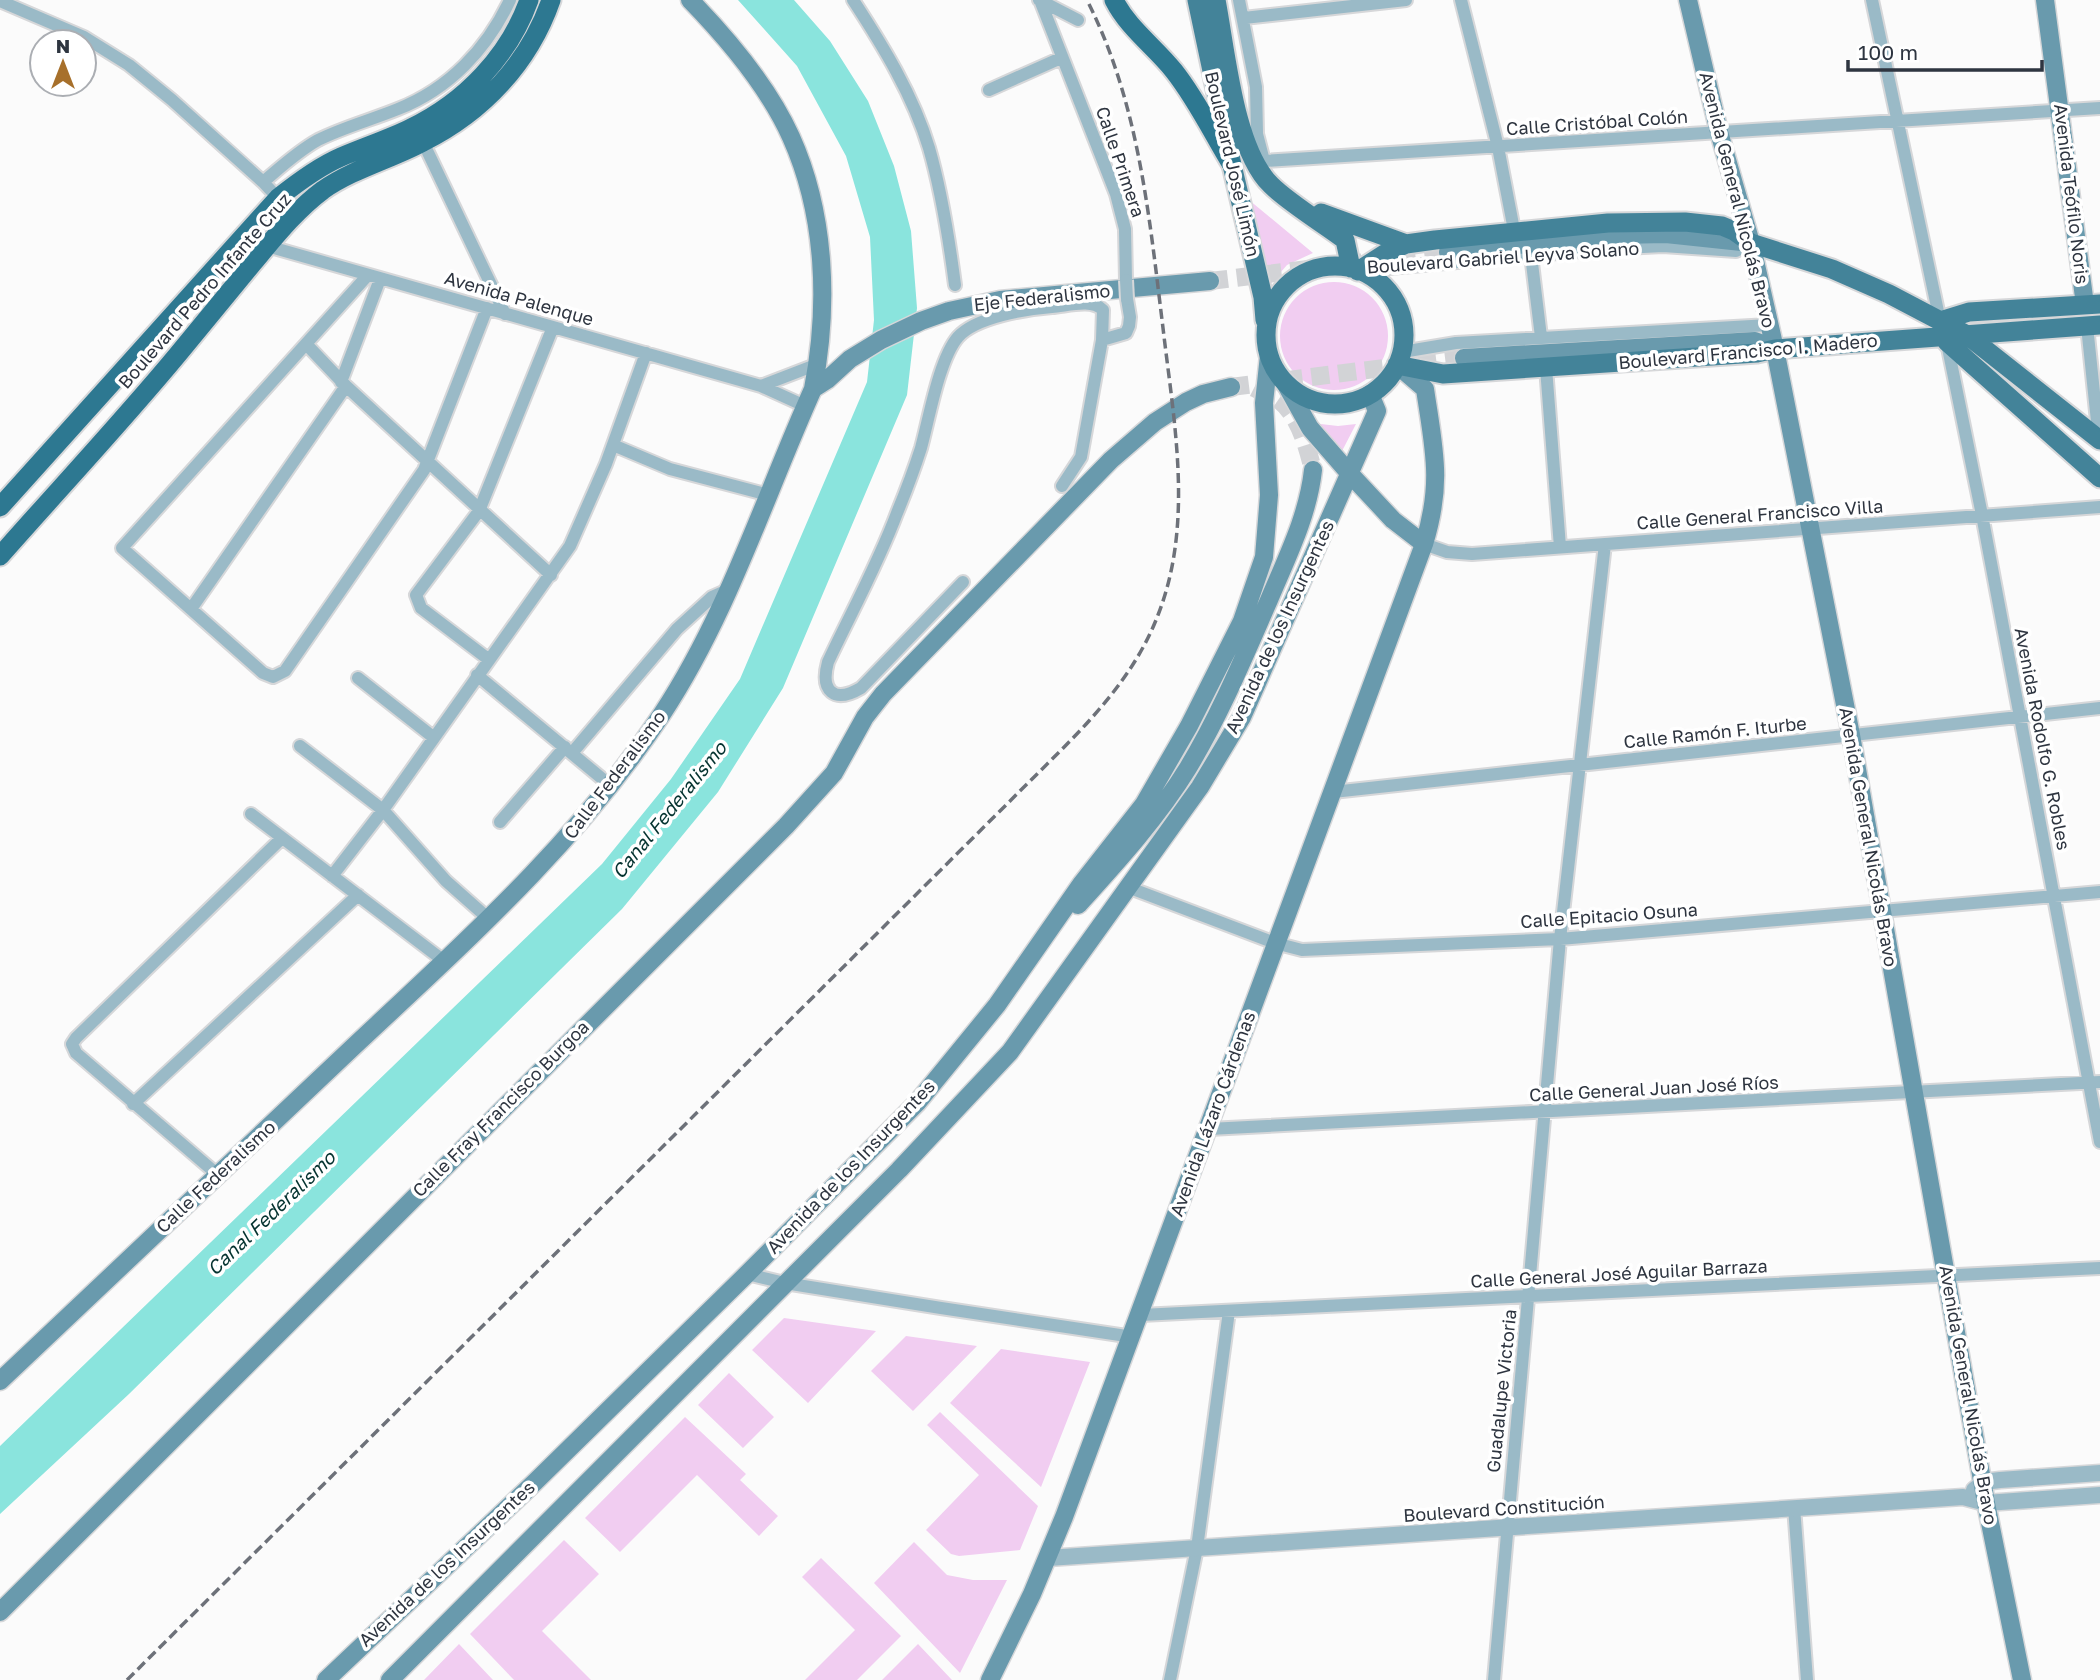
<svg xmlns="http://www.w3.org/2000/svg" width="2100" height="1680" viewBox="0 0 2100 1680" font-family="'Golos Text',sans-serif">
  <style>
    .green { fill: #f1cdf1 }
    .water { fill: #8ae4dd }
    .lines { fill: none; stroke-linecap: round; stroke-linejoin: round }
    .secondary-tunnel { stroke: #d2d3d6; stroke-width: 18; stroke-dasharray: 18 9; stroke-linecap: butt }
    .minor-casing { stroke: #d6d7d9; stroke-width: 16 }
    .tertiary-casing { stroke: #d6d7d9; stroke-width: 19 }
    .secondary-casing { stroke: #d6d7d9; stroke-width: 21 }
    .primary-casing { stroke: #d6d7d9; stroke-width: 23 }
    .trunk-casing { stroke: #d6d7d9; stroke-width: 23 }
    .minor { stroke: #9abac7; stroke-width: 12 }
    .tertiary { stroke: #9abac7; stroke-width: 16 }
    .secondary { stroke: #699aad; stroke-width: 18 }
    .primary { stroke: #438399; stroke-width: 19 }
    .trunk { stroke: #2d7891; stroke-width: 19 }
    .rail { stroke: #6d7179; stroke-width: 3.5; stroke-dasharray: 10 5; stroke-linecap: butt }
    .minor-bridge-casing { stroke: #d6d7d9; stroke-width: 16; stroke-linecap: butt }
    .minor-bridge { stroke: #9abac7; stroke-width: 12 }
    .labels { text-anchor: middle; stroke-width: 7; stroke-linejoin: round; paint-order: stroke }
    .street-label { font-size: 18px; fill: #2e3540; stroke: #fff }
    .water-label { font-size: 19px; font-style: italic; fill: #053330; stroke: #fff }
  </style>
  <rect width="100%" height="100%" fill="#fbfbfb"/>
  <path class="green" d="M1243,195L1313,253L1287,265L1266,289Z
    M1280 336a54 54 0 1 1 108 0a54 54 0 1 1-108 0Z
    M1312,423L1338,426L1356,424L1341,453Z
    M784,1318L876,1331L808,1403L752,1350Z
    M906,1336L977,1346L913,1411L871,1371Z
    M1001,1349L1090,1362L1041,1487L950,1403Z
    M729,1373L774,1417L743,1448L698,1405Z
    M940,1412L1038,1506L1020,1550L959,1556L951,1554L926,1530L979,1475L927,1425Z
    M685,1417L746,1474L740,1480L778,1516L759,1536L697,1475L620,1552L585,1518Z
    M564,1540L599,1574L542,1631L591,1680H514L470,1634Z
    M914,1542L947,1575L973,1580H1007L960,1673L874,1583Z
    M821,1558L901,1636L857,1680H805L855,1630L802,1577Z
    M459,1644L493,1680H424Z
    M918,1644L952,1680H882Z"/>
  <path class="water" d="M738,0H794L830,41L868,101L894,166L911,231L917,308L907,395L783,688L718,792L622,909L129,1394L0,1514V1446L602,864L671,779L740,679L867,382L874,320L870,237L846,156L797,66Z"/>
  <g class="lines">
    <path class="secondary-tunnel" d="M1210,281L1448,252
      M1231,387L1464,358
      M1254,388C1262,392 1272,395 1279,400C1299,416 1307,446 1313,470"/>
    <defs>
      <path id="minor" d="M853,0C883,46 913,95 929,148C942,193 949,239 955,285
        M1039,0L1078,20
        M1040,0L1116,194L1125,229L1126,280
        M1239,0L1256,87L1257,134L1264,161L2100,108
        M1461,0L1498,147L1514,230
        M1872,0L1940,321
        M0,1L84,37L129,65L172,100L263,182L278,198
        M1244,18L1406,0
        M989,90L1061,58
        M423,142L505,314
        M263,182C281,167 298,151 318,140C344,127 371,120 398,109C449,89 487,49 510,0
        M267,246L761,386L805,406
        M1531,255L1541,337
        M1366,270L1604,249L1663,246L1736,251L1751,243
        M368,275L122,548L263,673L273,677L285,671L424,470L487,308
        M2087,326L2099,440
        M1947,343L1982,515L2100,1142
        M307,345L346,386L551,575
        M1402,352L1456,343L1769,325
        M1546,368L1560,547
        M341,382L380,279
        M761,386L818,364
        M613,445L670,469L769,495
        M1062,486L1081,457L1102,340L1126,333L1129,326L1130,317L1127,299
        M1424,544L1447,552L1472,554L2100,507
        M963,582L861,688C834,704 820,691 828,662C851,613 878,564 897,513C906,491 914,470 921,448C929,419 939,359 958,337C976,317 1026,309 1052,307C1067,306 1092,298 1103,310L1102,340
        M191,609L346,386
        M488,659L421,608L416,595L479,511L553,327
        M477,675L611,786
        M358,678L433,737
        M300,746L383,810L446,881L490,920
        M572,753L677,629L712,597L730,589
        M1333,792L2100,708
        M251,814L444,961
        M500,822L565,747
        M332,876L383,810L570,546L606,464L646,353
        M1130,888L1275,943L1302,950L1560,939L2100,892
        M133,1104L358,895
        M1209,1129L2100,1082
        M218,1175L76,1053L72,1044L76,1038L282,838
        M747,1274L785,1283L941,1308L1133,1337
        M1141,1315L2100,1268
        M1794,1507L1807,1680
        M1170,1680L1197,1548L1229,1311
        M1494,1680L1560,939L1605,544"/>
      <path id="tertiary" d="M1974,1490L1984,1482L2000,1480L2100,1473
        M1048,1558L1963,1497L1986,1503L2100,1495"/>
      <path id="secondary" d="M1688,0L1719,132L1751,243L1775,349L1851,735L1986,1503L2022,1680
        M2045,0L2085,305
        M1448,252L1617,235L1666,234L1751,243
        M1464,358L1755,341L1775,349
        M1285,383L1310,428L1350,474L1393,520L1424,544
        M813,389L827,380L850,359L881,340L921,321L949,311L1000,300L1210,281
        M1078,905C1117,862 1158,817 1188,768C1220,715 1244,657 1269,600C1287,557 1308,516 1313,470
        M0,1381C117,1270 234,1159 351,1049C464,943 576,844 662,714C728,614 764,498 813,389C829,306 826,215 791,137C768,86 729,40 690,0
        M0,1612L786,826L834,773L865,717L883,694L1111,460L1155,422L1186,402L1203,394L1231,387
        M326,1680L535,1482L747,1274L917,1103L997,1005L1082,883L1144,804L1189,726L1242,621L1264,557L1269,495L1264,403L1269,355
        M390,1680L899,1170L1010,1052L1200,787L1242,717L1377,411L1370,394
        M990,1680L1032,1594L1064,1517L1424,544C1443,482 1434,450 1425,389L1397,365"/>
      <path id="primary" d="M1197,0L1232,165L1263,297L1265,320
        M1216,0C1226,51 1234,149 1271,185C1289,203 1324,224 1345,240L1351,268
        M1321,213L1406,244
        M1266 335a69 69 0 1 1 138 0a69 69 0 1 1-138 0Z
        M1358,271L1386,253L1406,244L1435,240L1608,223L1685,222L1722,226L1734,231L1751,243L1832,269L1889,294L1967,335L2100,440
        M1940,321L1969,312L2100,304
        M1942,328L1947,342L2100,478
        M1397,365L1443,374L1757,353L1775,349L2100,325"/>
      <path id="trunk" d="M1114,0C1128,28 1155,47 1174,71C1197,100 1213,134 1232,165
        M0,507L278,198C298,182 318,167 341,157C364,147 389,139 411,128C465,102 509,56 529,0
        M0,556C59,489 121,423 179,353C204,323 228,293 253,263C274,238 296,210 323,190C353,169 391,159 423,142C483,112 529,63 551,0"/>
    </defs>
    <use href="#minor" class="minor-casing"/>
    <use href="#tertiary" class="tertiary-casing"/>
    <use href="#secondary" class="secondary-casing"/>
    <use href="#primary" class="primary-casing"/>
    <use href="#trunk" class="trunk-casing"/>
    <use href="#minor" class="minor"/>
    <use href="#tertiary" class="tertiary"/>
    <use href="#secondary" class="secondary"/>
    <use href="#primary" class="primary"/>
    <use href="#trunk" class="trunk"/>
    <path class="rail" d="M127,1680L1011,800C1067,743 1129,691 1158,615C1194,523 1174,423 1163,328C1149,215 1139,103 1087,0"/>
    <defs>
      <path id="minor-bridge" d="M1126,280L1127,299"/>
    </defs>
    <use href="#minor-bridge" class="minor-bridge-casing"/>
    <use href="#minor-bridge" class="minor-bridge"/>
  </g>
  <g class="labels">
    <g class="street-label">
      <text transform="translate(1597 123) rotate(-4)" y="6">Calle Cristóbal Colón</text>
      <text transform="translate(1120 162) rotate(71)" y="6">Calle Primera</text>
      <text transform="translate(1232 164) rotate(77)" y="6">Boulevard José Limón</text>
      <text transform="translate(2071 194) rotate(83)" y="6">Avenida Teófilo Noris</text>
      <text transform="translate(1737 200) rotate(76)" y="6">Avenida General Nicolás Bravo</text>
      <text transform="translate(1503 258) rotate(-4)" y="6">Boulevard Gabriel Leyva Solano</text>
      <text transform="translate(205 291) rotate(-49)" y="6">Boulevard Pedro Infante Cruz</text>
      <text transform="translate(1042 298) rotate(-6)" y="6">Eje Federalismo</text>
      <text transform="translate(519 299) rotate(16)" y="6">Avenida Palenque</text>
      <text transform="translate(1748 352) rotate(-5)" y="6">Boulevard Francisco I. Madero</text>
      <text transform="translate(1760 515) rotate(-4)" y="6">Calle General Francisco Villa</text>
      <text transform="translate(1280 627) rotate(-65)" y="6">Avenida de los Insurgentes</text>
      <text transform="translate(1715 733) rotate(-6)" y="6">Calle Ramón F. Iturbe</text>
      <text transform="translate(2042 739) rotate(79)" y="6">Avenida Rodolfo G. Robles</text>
      <text transform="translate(615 775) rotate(-53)" y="6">Calle Federalismo</text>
      <text transform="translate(1868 837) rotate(80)" y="6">Avenida General Nicolás Bravo</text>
      <text transform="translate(1609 916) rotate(-4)" y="6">Calle Epitacio Osuna</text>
      <text transform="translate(1654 1089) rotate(-3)" y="6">Calle General Juan José Ríos</text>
      <text transform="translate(501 1109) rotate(-45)" y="6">Calle Fray Francisco Burgoa</text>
      <text transform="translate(1213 1114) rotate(-70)" y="6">Avenida Lázaro Cárdenas</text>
      <text transform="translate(851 1167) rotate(-46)" y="6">Avenida de los Insurgentes</text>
      <text transform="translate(216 1177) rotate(-43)" y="6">Calle Federalismo</text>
      <text transform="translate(1619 1274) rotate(-3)" y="6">Calle General José Aguilar Barraza</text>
      <text transform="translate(1502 1391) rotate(-84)" y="6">Guadalupe Victoria</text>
      <text transform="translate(1968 1395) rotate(80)" y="6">Avenida General Nicolás Bravo</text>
      <text transform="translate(1504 1509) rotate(-4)" y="6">Boulevard Constitución</text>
      <text transform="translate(447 1564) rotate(-43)" y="6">Avenida de los Insurgentes</text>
    </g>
    <g class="water-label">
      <text transform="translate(669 810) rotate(-51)" y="7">Canal Federalismo</text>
      <text transform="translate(271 1213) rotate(-44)" y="7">Canal Federalismo</text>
    </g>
  </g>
  <g transform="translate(63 63)"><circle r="33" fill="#ffffff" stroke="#abaeb3" stroke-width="2"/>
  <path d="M0-5L12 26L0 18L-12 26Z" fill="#a7702b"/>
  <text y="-10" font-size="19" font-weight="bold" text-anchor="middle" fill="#2e3540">N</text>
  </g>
  <path d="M1848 60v10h194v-10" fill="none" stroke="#2e3540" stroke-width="3.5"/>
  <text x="1858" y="60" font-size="21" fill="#2e3540" stroke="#ffffff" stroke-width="5" paint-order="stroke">100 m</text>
</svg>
